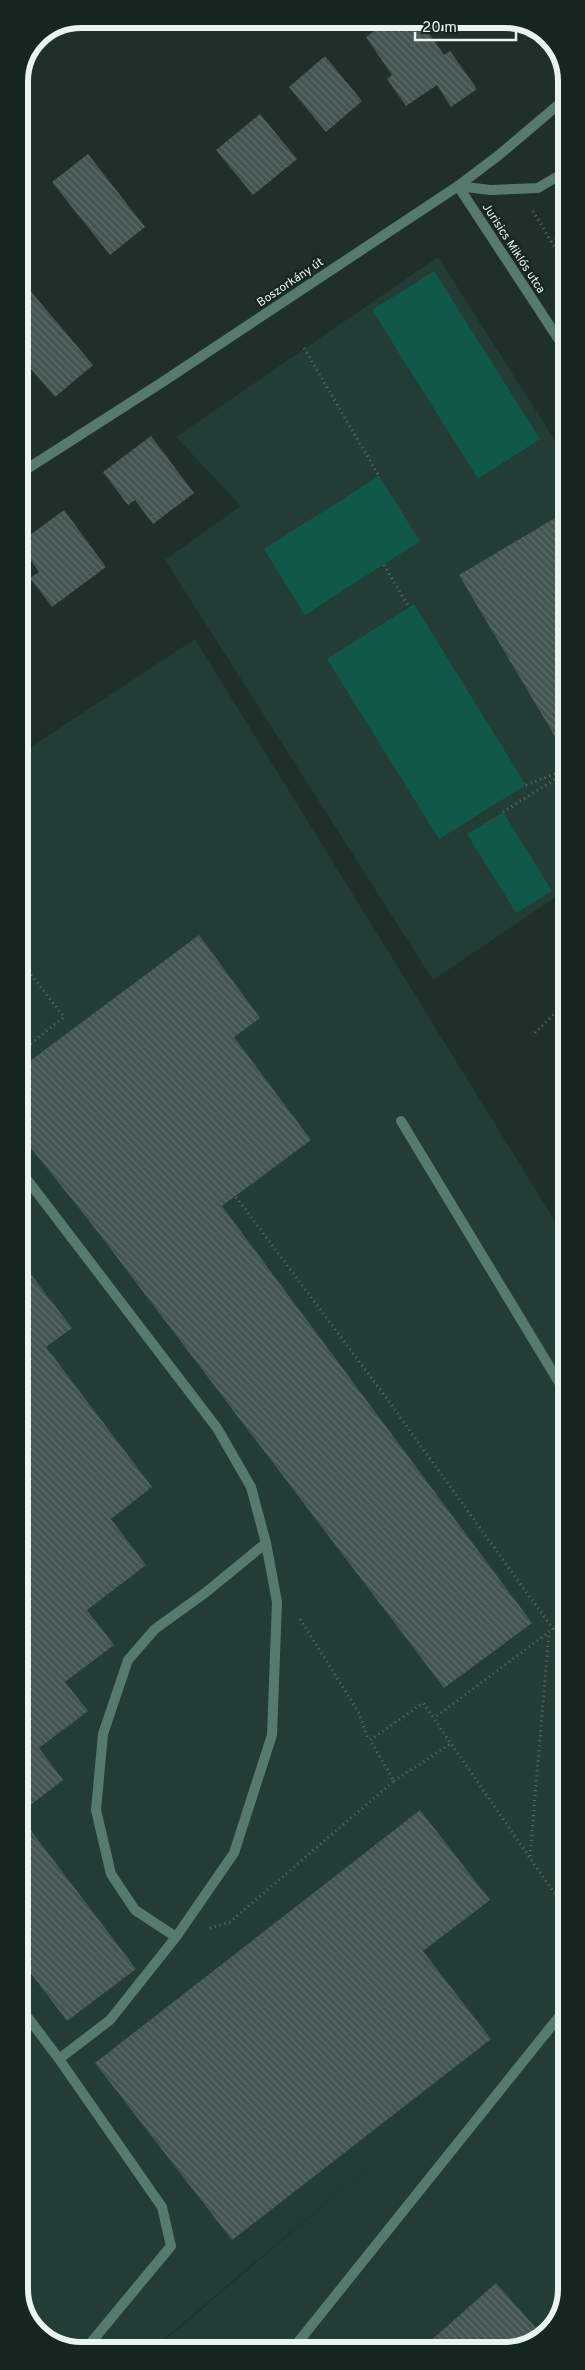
<svg xmlns="http://www.w3.org/2000/svg" width="585" height="2370" viewBox="0 0 585 2370" font-family="Overpass,sans-serif">
  <style>
    .built { fill: #233c35 }
    .green { fill: #105849 }
    .building { fill: url(#building-back-hatch) }
    .lines { fill: none; stroke-linecap: round; stroke-linejoin: round }
    .path { stroke: #606f6a; stroke-width: 3; stroke-dasharray: 1 4; stroke-linecap: butt }
    .lane { stroke: #577a6f; stroke-width: 10 }
    .street { stroke: #577a6f; stroke-width: 10 }
    .labels { text-anchor: middle; stroke-width: 4.5; stroke-linejoin: round; paint-order: stroke }
    .street-label { font-size: 12px; fill: #e9f3f0; stroke: #152621 }
    .rim { fill: none; stroke: #e9f3f0; stroke-width: 6 }
  </style>
  <defs>
    <pattern id="building-back-hatch" width="6" height="6" patternUnits="userSpaceOnUse" patternTransform="scale(1.25)"><rect width="6" height="6" fill="#435550"/><path d="M-1 5l2 2M0 0l6 6M5-1l2 2" fill="none" stroke="#5e6e6a"/></pattern>
  </defs>
  <rect width="100%" height="100%" fill="#1f302b"/>
  <path class="built" d="M438,257L565,456L566,890L433,980L165,560L241,506L176,437Z
    M195,639L566,1239V2290L551,2330L516,2350L152,2351L393,2146L150,2351H76L40,2336L20,2301L19,755Z"/>
  <path class="green" d="M434,271L540,439L478,479L372,310Z
    M379,476L420,541L305,615L264,549Z
    M414,604L526,785L439,839L327,659Z
    M503,812L552,891L516,913L467,834Z"/>
  <path class="building" d="M391,19H419L444,55L450,51L477,89L451,107L437,85L406,106L387,79L392,75L366,37Z
    M325,56L362,101L326,132L289,87Z
    M260,114L297,159L253,195L216,150Z
    M88,154L145,227L110,255L52,182Z
    M565,232V256L554,238Z
    M22,281L93,365L55,397L19,355V284Z
    M151,436L194,493L153,524L135,500L128,505L103,472Z
    M64,510L106,567L52,607L30,578L39,572L19,543Z
    M565,512V748L563,750L459,575Z
    M199,935L260,1018L234,1037L311,1140L222,1206L532,1623L444,1688L94,1227L19,1133V1069Z
    M19,1259L72,1328L46,1347L152,1487L111,1519L146,1565L87,1610L114,1645L65,1682L88,1711L39,1748L63,1780L20,1813Z
    M420,1810L490,1900L423,1951L491,2039L232,2240L95,2063Z
    M20,1816L136,1969L67,2021L20,1959Z
    M496,2283L542,2335L516,2350H420Z"/>
  <g class="lines">
    <path class="path" d="M533,211L565,265
      M304,348L379,476
      M384,565L409,607
      M526,785L565,770
      M503,812L565,773
      M19,959L64,1017L19,1053
      M535,1033L566,1002
      M236,1197L387,1399L553,1629L434,1718
      M300,1619L359,1713L368,1739
      M394,1781L452,1743
      M530,1856L549,1633
      M210,1928L230,1922L394,1781L370,1740L423,1703L566,1910"/>
    <path class="lane" d="M458,186L490,190L538,188L565,172
      M401,1121L566,1394
      M19,1169L217,1428L251,1487L266,1543L277,1602L272,1735L234,1853L176,1937L110,2020L59,2059L162,2207L171,2246L84,2351
      M176,1937L135,1910L111,1874L96,1810L103,1734L128,1660L155,1629L205,1593L266,1543
      M20,2007L59,2059
      M291,2351L566,2008"/>
    <path class="street" d="M458,186L565,349
      M19,474L161,383L458,186L499,155L565,99"/>
  </g>
  <g class="labels">
    <g class="street-label">
      <text transform="translate(514 248) rotate(57)" y="4">Jurisics Miklós utca</text>
      <text transform="translate(290 282) rotate(-34)" y="4">Boszorkány út</text>
    </g>
  </g>
  <path d="M0 0H585V2370H0ZM81 28H505A53 53 0 0 1 558 81V2289A53 53 0 0 1 505 2342H81A53 53 0 0 1 28 2289V81A53 53 0 0 1 81 28Z" fill="#152621" fill-rule="evenodd"/>
  <path class="rim" d="M81 28H505A53 53 0 0 1 558 81V2289A53 53 0 0 1 505 2342H81A53 53 0 0 1 28 2289V81A53 53 0 0 1 81 28Z"/>
  <path d="M415 32v8h101v-8" fill="none" stroke="#e9f3f0" stroke-width="2.5"/>
  <text x="422" y="32" font-size="15" fill="#e9f3f0" stroke="#152621" stroke-width="4" paint-order="stroke">20 m</text>
</svg>
